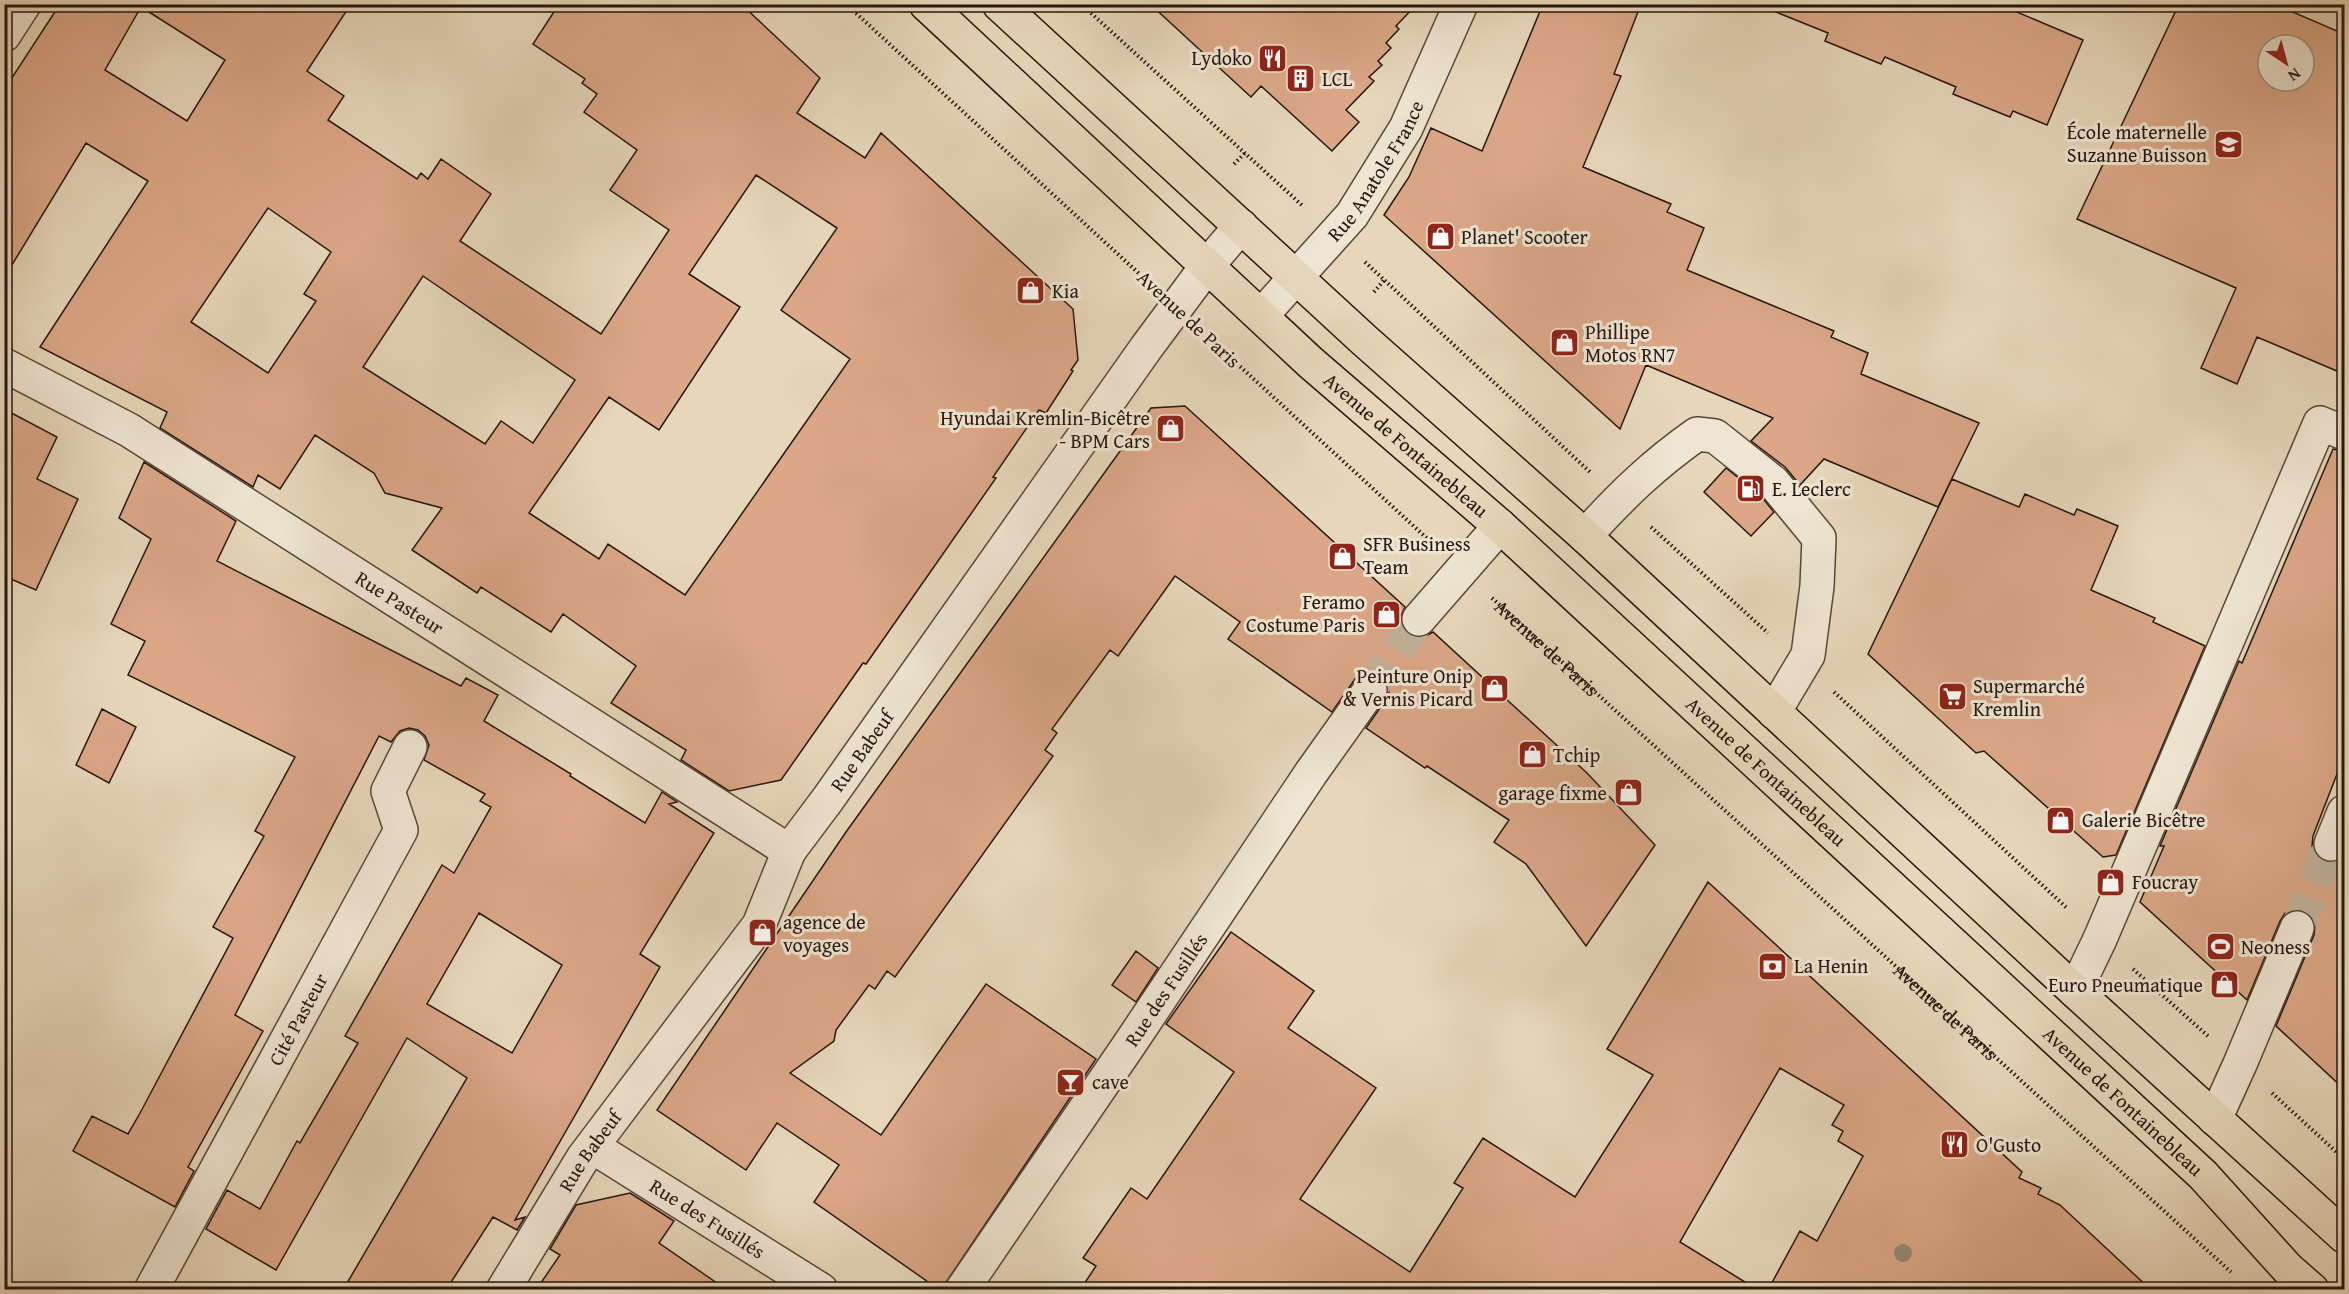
<svg xmlns="http://www.w3.org/2000/svg" width="2349" height="1294" viewBox="0 0 2349 1294" font-family="'Gentium Book Plus',serif">
  <style>
    .building { fill: #dba787; stroke: #251610; stroke-width: 1.5; fill-rule: evenodd }
    .lines { fill: none; stroke-linecap: round; stroke-linejoin: round }
    .minor-tunnel { stroke: #c0b098; stroke-width: 33; stroke-dasharray: 33 16; stroke-linecap: butt }
    .minor-casing { stroke: #56463a; stroke-width: 36 }
    .major-casing { stroke: #251610; stroke-width: 36 }
    .path { stroke: #251610; stroke-width: 4; stroke-dasharray: 1.5 3; stroke-linecap: butt }
    .minor { stroke: #efe5d2; stroke-width: 33 }
    .major { stroke: #e7d7ba; stroke-width: 33 }
    .tree { fill: #968871 }
    .labels { text-anchor: middle; stroke-width: 6; stroke-linejoin: round; paint-order: stroke }
    .poi-label { font-size: 20px; fill: #251610; stroke: #efe5d2; text-anchor: start }
    .street-label { font-size: 20px; fill: #251610; stroke: #efe5d2 }
  </style>
  <rect width="100%" height="100%" fill="#e7d7ba"/>
  <filter id="stains"><feTurbulence type="fractalNoise" baseFrequency=".00333" numOctaves="4"/><feColorMatrix values="0 0 0 0 .2 0 0 0 0 .09 0 0 0 0 .02 0 0 0 .5 -.17"/></filter>
  <radialGradient id="worn" r=".72"><stop offset=".6" stop-color="#630" stop-opacity="0"/><stop offset="1" stop-color="#630" stop-opacity=".3"/></radialGradient>
  <path class="building" d="M60,4H351L307,71L344,96L328,120L417,179L421,173L428,179L441,159L491,194L460,241L601,334L669,230L610,190L637,150L584,112L597,94L582,83L585,79L533,44L559,4H741L820,78L797,113L865,158L881,133L1073,309L1078,360L1071,370L1073,371L1046,413L1039,410L993,477L996,478L866,664L863,663L781,780L729,791L681,760L686,750L611,703L636,666L563,614L551,632L481,587L477,593L412,550L442,508L385,493L374,473L315,435L280,489L258,475L253,487L160,428L167,412L40,347L148,181L86,143L4,278V90ZM141,7L225,60L187,121L105,70ZM756,175L837,228L781,310L850,359L685,595L608,544L599,559L529,513L609,397L659,430L740,307L689,274ZM268,208L331,252L304,294L316,301L268,373L191,322ZM423,276L575,380L533,443L501,421L485,444L363,367Z
    M1150,4H1417L1396,26L1399,29L1386,43L1391,48L1378,61L1382,65L1369,77L1374,81L1346,110L1359,122L1332,151L1261,86L1251,97Z
    M1543,4H1641L1614,74L1621,76L1583,167L1671,204L1667,212L1704,228L1687,270L1834,331L1831,337L1868,353L1861,374L1979,423L1938,507L1824,459L1800,485L1785,467L1751,441L1773,418L1646,365L1620,429L1384,215L1409,177L1431,128L1482,151Z
    M1761,4H1998L2083,40L2047,125L2013,111L2010,117L1953,94L1956,87L1885,57L1881,64L1825,41L1828,33L1761,6Z
    M2179,4H2274L2344,34V374L2257,337L2237,384L2201,368L2236,288L2077,219ZM2268,45H2304V81H2268Z
    M1185,406L1405,607L1401,616L1402,626L1406,633L1416,637L1426,636L1433,632L1587,773L1655,845L1586,946L1526,864L1494,842L1509,820L1427,766L1425,768L1366,728L1385,701L1389,692L1387,683L1381,675L1372,671L1362,673L1355,679L1332,712L1228,639L1240,622L1175,576L1118,656L1110,650L1052,729L1057,733L1045,750L1053,756L895,977L887,971L875,989L869,985L836,1030L834,1041L790,1073L881,1135L986,984L1096,1059L945,1284H931L814,1202L839,1165L777,1123L746,1170L657,1110L846,832L1151,408Z
    M4,409L57,437L37,479L78,499L36,590L4,576Z
    M2333,449L2344,451V756L2313,836L2312,846L2317,856L2325,862H2334L2344,856V1089L2276,1026L2314,935L2315,925L2312,916L2304,911L2295,909L2285,913L2280,921L2247,1000L2140,902L2164,846H2160L2239,661L2242,663Z
    M144,462L236,521L217,561L461,686L466,678L498,695L484,721L571,774L570,776L645,823L662,792L677,802L669,804L714,833L640,954L660,967L515,1220L525,1217L517,1230L493,1217L446,1290H343L467,1078L407,1038L276,1270L206,1229L227,1190L260,1209L297,1141L300,1143L358,1043L345,1036L442,865L454,873L491,807L480,801L485,794L424,760L429,745L425,736L418,730L409,728L400,731L391,742L379,736L235,1015L263,1031L188,1167L194,1171L175,1207L73,1151L92,1116L128,1134L139,1115L233,938L213,927L264,836L255,831L295,757L128,675L145,641L111,624L151,539L119,518ZM479,913L562,965L512,1053L427,1004Z
    M1726,468L1760,495L1774,512L1751,536L1704,492Z
    M1952,479L2019,507L2025,494L2074,515L2077,509L2118,526L2091,590L2155,618L2153,622L2205,646L2116,855L2103,857L1984,751L1976,753L1868,654Z
    M102,709L136,727L109,783L76,765Z
    M1708,882L2022,1172L2019,1178L2041,1188L2038,1194L2060,1205L2151,1290H1768L1800,1231L1817,1241L1863,1156L1838,1141L1843,1131L1832,1125L1844,1105L1780,1068L1680,1242L1758,1290H1080L1096,1266L1083,1258L1131,1188L1147,1199L1234,1072L1166,1024L1231,932L1314,991L1288,1028L1376,1088L1300,1199L1410,1272L1463,1188L1454,1183L1483,1138L1575,1197L1653,1075L1607,1049Z
    M1136,951L1158,968L1136,1002L1112,985Z
    M630,1193L674,1221L659,1243L727,1290H536L560,1255L550,1249L576,1205Z"/>
  <g class="lines">
    <path class="minor-tunnel" d="M1370,690L1419,619
      M2297,928L2331,844"/>
    <defs>
      <g id="minor">
        <path d="M4,35L24,4"/>
        <path id="s2" d="M1261,316L1352,215L1406,128L1461,4"/>
        <path id="s3" d="M4,365L129,430L789,851"/>
        <path d="M1585,536C1621,496 1653,465 1697,434L1715,436L1773,482L1819,538L1817,586L1808,655L1774,712"/>
        <path d="M1419,619L1500,526"/>
        <path d="M2331,844L2344,812"/>
        <path d="M2075,991L2100,939L2320,423L2344,433"/>
        <path d="M2215,1119L2240,1064L2297,928"/>
        <path id="s4" d="M593,1147L821,1290"/>
        <path id="s5" d="M151,1290L401,830L388,791L410,747"/>
        <path id="s6" d="M503,1290L583,1158L759,925L789,851L828,799L1146,348L1207,266L1241,226"/>
        <path id="s7" d="M962,1290L1131,1042L1311,773L1370,690"/>
      </g>
      <g id="major">
        <path id="s8" d="M926,4L1310,362L1500,526L2203,1175L2288,1269L2312,1290"/>
        <path d="M999,4L1363,339L1585,536L2075,991L2344,1236"/>
      </g>
    </defs>
    <use href="#minor" class="minor-casing"/>
    <use href="#major" class="major-casing"/>
    <g class="path">
      <path d="M846,4L1146,280"/>
      <path d="M1081,4L1304,207"/>
      <path d="M1234,164L1245,153"/>
      <path d="M1365,262L1590,472"/>
      <path d="M1374,292L1385,279"/>
      <path d="M1207,336L1431,542"/>
      <path d="M1651,527L1768,633"/>
      <path id="s1" d="M1492,598L2231,1272"/>
      <path d="M1834,692L2068,909"/>
      <path d="M2133,969L2208,1036"/>
      <path d="M2272,1093L2344,1159"/>
    </g>
    <use href="#minor" class="minor"/>
    <use href="#major" class="major"/>
  </g>
  <circle class="tree" cx="1903" cy="1253" r="9"/>
  <defs>
    <symbol id="restaurant-square" viewBox="-11 -11 22 22"><rect x="-9" y="-9" width="18" height="18" rx="4" fill="#8f2418" stroke="#efe5d2"/><path d="M-5-6h1v4h1v-4h1v4h1v-4h1v5L-1.5 .5V6h-2V.5L-5-1ZM5-6V6H3V1.5H1.5Q1.5-4 5-6Z" fill="#fff"/></symbol>
    <symbol id="building-square" viewBox="-11 -11 22 22"><rect x="-9" y="-9" width="18" height="18" rx="4" fill="#8f2418" stroke="#efe5d2"/><path d="M-4-6H4V6H1V3H-1V6H-4ZM-2.5-4.3h1.7v1.8h-1.7ZM.8-4.3h1.7v1.8H.8ZM-2.5-1h1.7V.8h-1.7ZM.8-1h1.7V.8H.8Z" fill="#fff"/></symbol>
    <symbol id="school-square" viewBox="-11 -11 22 22"><rect x="-9" y="-9" width="18" height="18" rx="4" fill="#8f2418" stroke="#efe5d2"/><path d="M0-5L7-2L0 1L-7-2ZM-4 1L0 2.5L4 1V4Q0 6-4 4Z" fill="#fff"/></symbol>
    <symbol id="shop-square" viewBox="-11 -11 22 22"><rect x="-9" y="-9" width="18" height="18" rx="4" fill="#8f2418" stroke="#efe5d2"/><path d="M-5-2.5h2.3a2.7 3.5 0 0 1 5.4 0H5L5.5 6h-11ZM-1.5-2.5h3a1.5 2.3 0 0 0-3 0Z" fill="#fff"/></symbol>
    <symbol id="fuel-square" viewBox="-11 -11 22 22"><rect x="-9" y="-9" width="18" height="18" rx="4" fill="#8f2418" stroke="#efe5d2"/><path d="M-5.5-6h7V0h2V4h1.3V-2.5L3-4.5l.8-.8L6-3V5H2.5V1h-1V6h-7ZM-4.2-4.7v3.2H.2V-4.7Z" fill="#fff"/></symbol>
    <symbol id="supermarket-square" viewBox="-11 -11 22 22"><rect x="-9" y="-9" width="18" height="18" rx="4" fill="#8f2418" stroke="#efe5d2"/><path d="M-6-5.5h2.5l.6 2H6L4.5 2H-2.5L-4.4-4H-6ZM-1.5 3.2a1.3 1.3 0 1 0 .1 0ZM3 3.2a1.3 1.3 0 1 0 .1 0Z" fill="#fff"/></symbol>
    <symbol id="stadium-square" viewBox="-11 -11 22 22"><rect x="-9" y="-9" width="18" height="18" rx="4" fill="#8f2418" stroke="#efe5d2"/><path d="M0-5a6.5 5 0 1 0 0 10a6.5 5 0 1 0 0-10ZM-3.5-1.8h7v3.6h-7Z" fill="#fff"/></symbol>
    <symbol id="bank-square" viewBox="-11 -11 22 22"><rect x="-9" y="-9" width="18" height="18" rx="4" fill="#8f2418" stroke="#efe5d2"/><path d="M-6-4H6V4H-6ZM0-2.3a2.3 2.3 0 1 0 0 4.6a2.3 2.3 0 1 0 0-4.6Z" fill="#fff"/></symbol>
    <symbol id="bar-square" viewBox="-11 -11 22 22"><rect x="-9" y="-9" width="18" height="18" rx="4" fill="#8f2418" stroke="#efe5d2"/><path d="M-6-5H6L.8 .8V4.5H3.5V6h-7V4.5H-.8V.8Z" fill="#fff"/></symbol>
  </defs>
  <g fill-rule="evenodd">
    <use href="#restaurant-square" x="1256" y="42" width="33" height="33"/>
    <use href="#building-square" x="1284" y="62" width="33" height="33"/>
    <use href="#school-square" x="2212" y="128" width="33" height="33"/>
    <use href="#shop-square" x="1424" y="220" width="33" height="33"/>
    <use href="#shop-square" x="1014" y="274" width="33" height="33"/>
    <use href="#shop-square" x="1548" y="326" width="33" height="33"/>
    <use href="#shop-square" x="1154" y="412" width="33" height="33"/>
    <use href="#fuel-square" x="1734" y="472" width="33" height="33"/>
    <use href="#shop-square" x="1326" y="540" width="33" height="33"/>
    <use href="#shop-square" x="1370" y="598" width="33" height="33"/>
    <use href="#shop-square" x="1478" y="672" width="33" height="33"/>
    <use href="#supermarket-square" x="1936" y="680" width="33" height="33"/>
    <use href="#shop-square" x="1516" y="738" width="33" height="33"/>
    <use href="#shop-square" x="1612" y="776" width="33" height="33"/>
    <use href="#shop-square" x="2044" y="804" width="33" height="33"/>
    <use href="#shop-square" x="2094" y="866" width="33" height="33"/>
    <use href="#shop-square" x="746" y="916" width="33" height="33"/>
    <use href="#stadium-square" x="2204" y="930" width="33" height="33"/>
    <use href="#bank-square" x="1756" y="950" width="33" height="33"/>
    <use href="#shop-square" x="2208" y="968" width="33" height="33"/>
    <use href="#bar-square" x="1054" y="1066" width="33" height="33"/>
    <use href="#restaurant-square" x="1938" y="1128" width="33" height="33"/>
  </g>
  <g class="labels">
    <g class="poi-label">
      <text x="1252" y="65" text-anchor="end">Lydoko</text>
      <text x="1322" y="86">LCL</text>
      <text x="2207" y="139" text-anchor="end">École maternelle<tspan x="2207" dy="23">Suzanne Buisson</tspan></text>
      <text x="1461" y="244">Planet' Scooter</text>
      <text x="1052" y="298">Kia</text>
      <text x="1585" y="339">Phillipe<tspan x="1585" dy="23">Motos RN7</tspan></text>
      <text x="1150" y="425" text-anchor="end">Hyundai Kremlin-Bicêtre<tspan x="1150" dy="23">- BPM Cars</tspan></text>
      <text x="1772" y="496">E. Leclerc</text>
      <text x="1363" y="551">SFR Business<tspan x="1363" dy="23">Team</tspan></text>
      <text x="1365" y="609" text-anchor="end">Feramo<tspan x="1365" dy="23">Costume Paris</tspan></text>
      <text x="1473" y="683" text-anchor="end">Peinture Onip<tspan x="1473" dy="23">&amp; Vernis Picard</tspan></text>
      <text x="1973" y="693">Supermarché<tspan x="1973" dy="23">Kremlin</tspan></text>
      <text x="1553" y="762">Tchip</text>
      <text x="1607" y="800" text-anchor="end">garage fixme</text>
      <text x="2082" y="827">Galerie Bicêtre</text>
      <text x="2132" y="889">Foucray</text>
      <text x="783" y="929">agence de<tspan x="783" dy="23">voyages</tspan></text>
      <text x="2241" y="954">Neoness</text>
      <text x="1794" y="973">La Henin</text>
      <text x="2203" y="992" text-anchor="end">Euro Pneumatique</text>
      <text x="1092" y="1089">cave</text>
      <text x="1976" y="1152">O'Gusto</text>
    </g>
    <g class="street-label">
      <text dy="7" stroke="none"><textPath href="#s2" startOffset="186">Rue Anatole France</textPath></text>
      <text transform="translate(1189 319) rotate(43)" y="7">Avenue de Paris</text>
      <text dy="7" stroke="none"><textPath href="#s8" startOffset="652">Avenue de Fontainebleau</textPath></text>
      <text dy="7" stroke="none"><textPath href="#s3" startOffset="462">Rue Pasteur</textPath></text>
      <text dy="7" stroke="none"><textPath href="#s1" startOffset="74">Avenue de Paris</textPath></text>
      <text dy="7" stroke="none"><textPath href="#s6" startOffset="650">Rue Babeuf</textPath></text>
      <text dy="7" stroke="none"><textPath href="#s8" startOffset="1138">Avenue de Fontainebleau</textPath></text>
      <text dy="7" stroke="none"><textPath href="#s7" startOffset="363">Rue des Fusillés</textPath></text>
      <text dy="7" stroke="none"><textPath href="#s1" startOffset="614">Avenue de Paris</textPath></text>
      <text dy="7" stroke="none"><textPath href="#s5" startOffset="308">Cité Pasteur</textPath></text>
      <text dy="7" stroke="none"><textPath href="#s8" startOffset="1624">Avenue de Fontainebleau</textPath></text>
      <text dy="7" stroke="none"><textPath href="#s6" startOffset="164">Rue Babeuf</textPath></text>
      <text dy="7" stroke="none"><textPath href="#s4" startOffset="135">Rue des Fusillés</textPath></text>
    </g>
  </g>
  <rect width="2349" height="1294" fill="none" stroke="#e7d7ba" stroke-width="24"/>
  <rect x="6" y="6" width="2337" height="1282" fill="none" stroke="#251610" stroke-width="3"/>
  <rect x="12" y="12" width="2325" height="1270" fill="none" stroke="#251610" stroke-width="1.5"/>
  <g transform="translate(2286 63) rotate(144)"><circle r="28" fill="#efe5d2" stroke="#9e9284" stroke-width="1.5"/>
  <path d="M0-4.5L10 22L0 15L-10 22Z" fill="#8f2418"/>
  <text y="-9" font-size="16" font-weight="bold" text-anchor="middle" fill="#251610">N</text>
  </g>
  <rect width="100%" height="100%" filter="url(#stains)"/>
  <rect width="100%" height="100%" fill="url(#worn)"/>
</svg>
